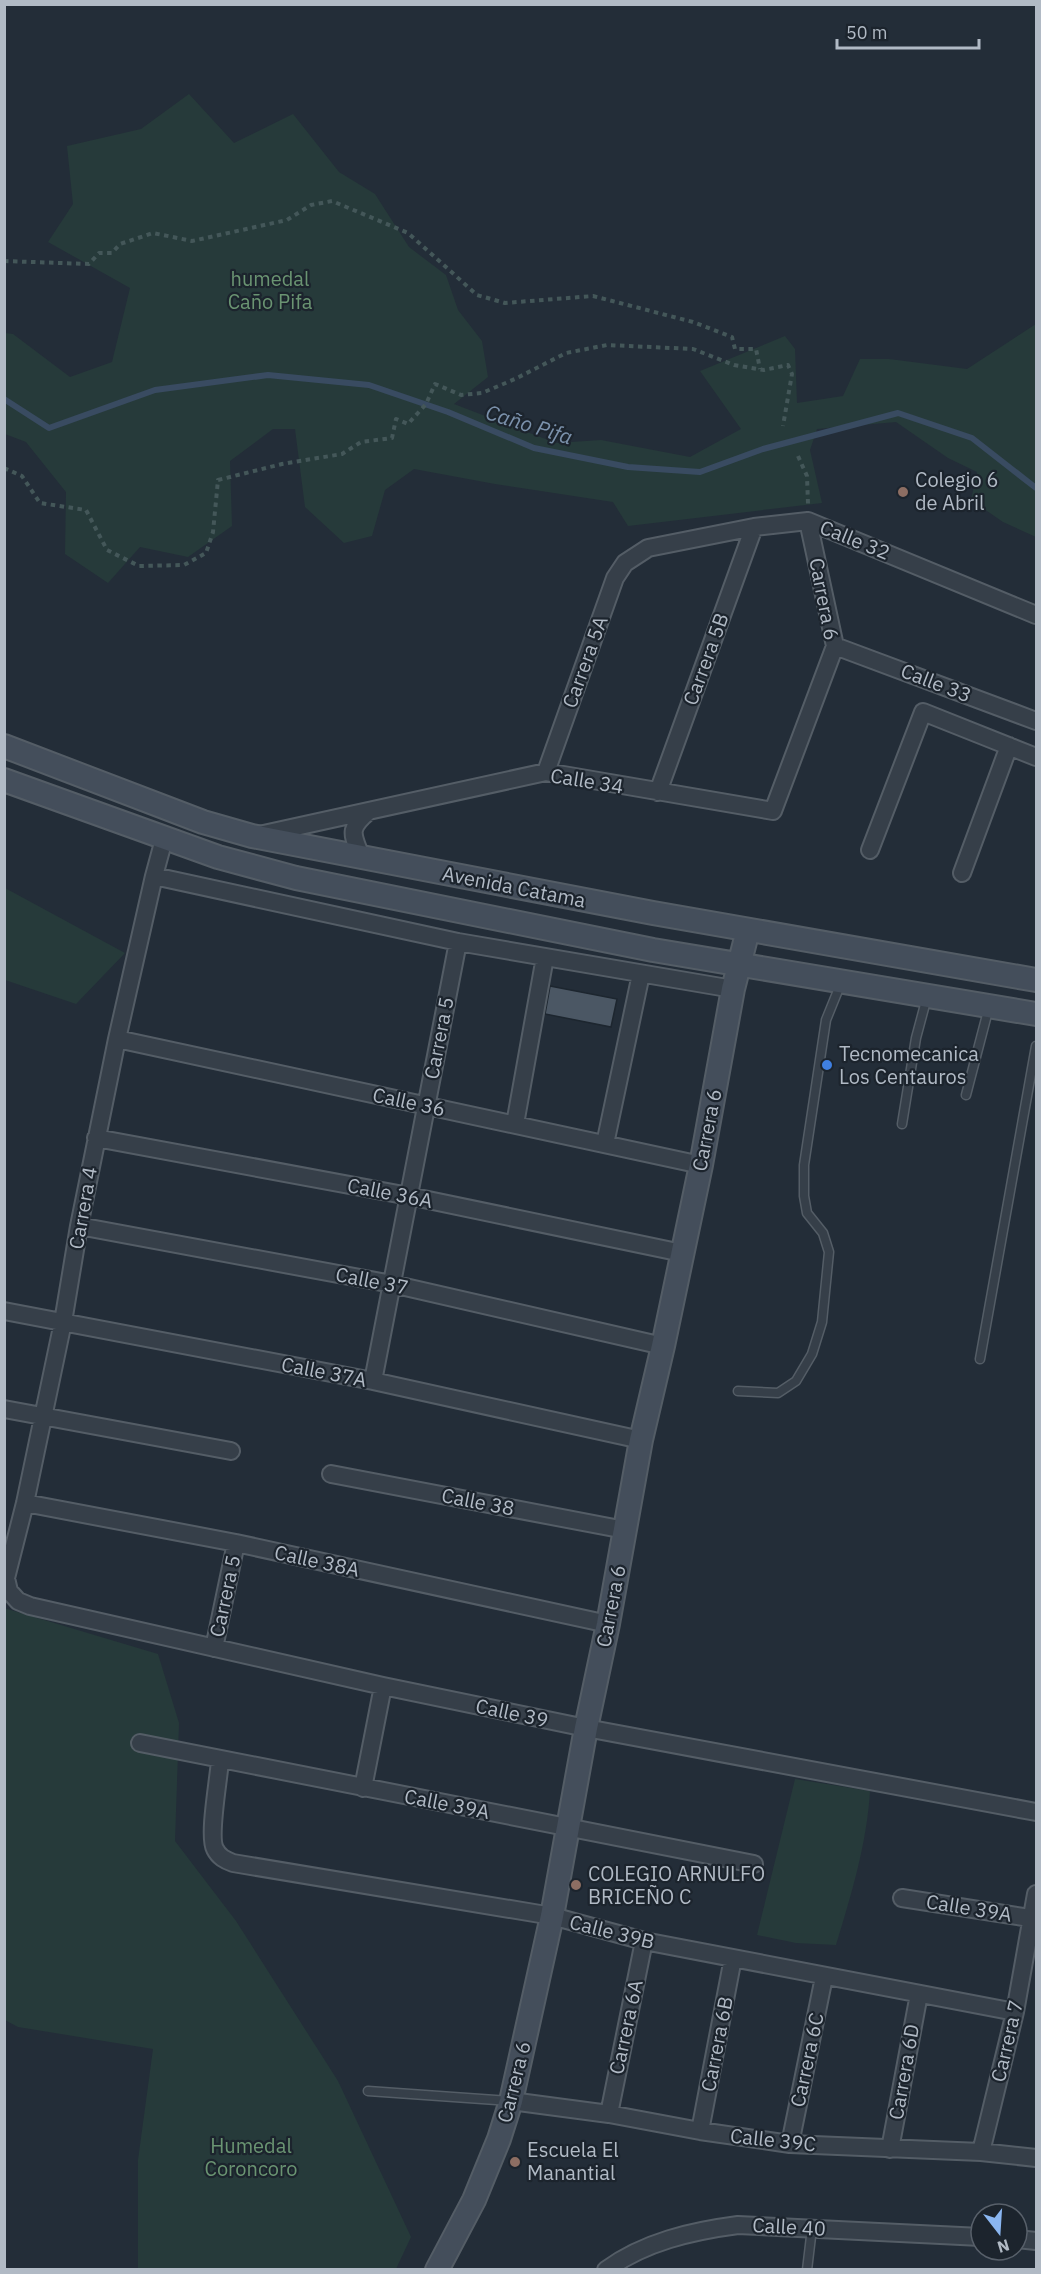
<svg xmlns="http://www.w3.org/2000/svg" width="1041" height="2274" viewBox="0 0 1041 2274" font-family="'IBM Plex Sans',sans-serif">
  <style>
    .green { fill: #263a3a }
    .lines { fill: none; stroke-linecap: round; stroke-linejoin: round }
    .stream { stroke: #394b61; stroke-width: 6 }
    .building { fill: #4b5764; stroke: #1d262f; stroke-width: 1.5 }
    .lane-casing { stroke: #545d66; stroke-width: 11 }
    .street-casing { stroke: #545d66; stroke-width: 20 }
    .secondary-casing { stroke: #545d66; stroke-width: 26 }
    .path { stroke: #445759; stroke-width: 4; stroke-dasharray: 4.5 4.5; stroke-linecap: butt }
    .lane { stroke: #363f49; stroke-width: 8 }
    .street { stroke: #363f49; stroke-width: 16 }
    .secondary { stroke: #444e5b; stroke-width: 22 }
    .education-dot { fill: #8d6e63; stroke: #1c242d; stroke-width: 2 }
    .shop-dot { fill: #3f7fe0; stroke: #1c242d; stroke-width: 2 }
    .labels { text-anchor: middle; stroke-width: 4.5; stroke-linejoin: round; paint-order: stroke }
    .park-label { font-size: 20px; fill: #6a9472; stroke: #1c242d }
    .poi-label { font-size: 20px; fill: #b1bac5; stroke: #1c242d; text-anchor: start }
    .street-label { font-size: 20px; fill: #b1bac5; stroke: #1c242d }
    .water-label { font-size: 21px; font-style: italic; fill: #7b91ab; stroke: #1c242d }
  </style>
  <rect width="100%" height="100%" fill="#232d38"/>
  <path class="green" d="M189,94L234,143L293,114L339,172L375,194L409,247L446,275L458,310L482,341L488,377L454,404L556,443L601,440L690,457L741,429L700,371L785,336L795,349L797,403L843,396L860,359H889L967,369L1036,324V537L1003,522L971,500L977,472L948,458L896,422L817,429L810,450L822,503L628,526L613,502L495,484L414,469L385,490L372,536L344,543L305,507L295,429H273L230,461L232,526L188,557L140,547L108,583L65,554L66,492L26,442L5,434V333L13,334L70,377L112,362L130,288L48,242L73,204L67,146L141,129Z
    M5,888L125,953L76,1004L5,980Z
    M4,1608L158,1654L179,1723L175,1841L236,1921L338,2081L411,2237L396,2269H138V2160L153,2049L18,2027L5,2020Z
    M795,1779L870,1791C867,1843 851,1896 836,1945L796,1943L757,1935Z"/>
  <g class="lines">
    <path class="stream" d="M4,399L49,428L155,390L268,375L369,385L448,412L534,448L628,467L700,472L763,449L898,413L972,438L1036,488"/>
  </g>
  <path class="building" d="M550,986L617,999L611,1027L545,1014Z"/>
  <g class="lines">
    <defs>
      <path id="lane" d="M966,1095L989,1007
        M902,1124L916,1038L927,997
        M980,1359L1036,1046
        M738,1391L778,1393L796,1381L812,1354L822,1322L829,1252L823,1233L807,1213L804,1196V1165L826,1020L841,983
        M368,2091L511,2101
        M807,2270L812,2228"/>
      <path id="street" d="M835,646L1036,721
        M546,772L615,578L625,563L648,548L754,527L808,521L1036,615
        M658,792L754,527
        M259,835L546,772L773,811L835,646L808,521
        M164,839L154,876L117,1039L79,1226L63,1322L25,1503L6,1578L9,1591L18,1601L30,1606L383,1686L586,1728L1036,1812
        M870,850L923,712L1036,757
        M361,857C353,834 347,830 368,812
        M962,873L1009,746
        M154,876L458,942L733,989
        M117,1039L701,1165
        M515,1124L545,957
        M96,1138L409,1196L682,1253
        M605,1144L641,974
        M79,1226L392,1284L663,1346
        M4,1311L373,1381L641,1440
        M373,1381L458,942
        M4,1409L231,1451
        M331,1474L625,1530
        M25,1503L236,1543L608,1624
        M214,1648L236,1543
        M140,1743L754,1864
        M220,1760C219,1778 208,1836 215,1849C219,1857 225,1860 233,1863L552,1916L644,1941L1015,2012
        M363,1788L383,1686
        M902,1898L1036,1919
        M511,2101L609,2114L700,2131L790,2144L981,2152L1036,2158
        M609,2114L644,1941
        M700,2131L733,1958
        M790,2144L824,1977
        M890,2149L919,1994
        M981,2152L1015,2012L1036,1894
        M1017,2239L1036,2241
        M606,2270C644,2242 692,2231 738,2225L981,2237"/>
      <path id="secondary" d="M4,746L203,822L252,836L653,913L1036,980
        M4,780L218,857L296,878L653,950L1036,1014
        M437,2270L474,2200L499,2139L511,2101L552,1916L586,1728L608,1624L641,1440L663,1346L701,1165L733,989L748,930"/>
    </defs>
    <use href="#lane" class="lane-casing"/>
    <use href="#street" class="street-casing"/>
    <use href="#secondary" class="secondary-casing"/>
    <path class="path" d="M4,261L89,264L99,253H112L120,244L153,233L192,241L287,220L311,205L332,201L408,233L477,295L505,303L593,296L693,322L732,337L735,349H756L760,369
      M798,456L807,476L808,504
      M4,468L22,476L40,503L86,510L107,550L139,566L184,565L206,553L213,532L218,480L282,464L342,454L361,442L392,438L396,419L408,424L426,404L435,384L461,395L482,393L515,379L566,353L607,345L693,349L734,365L764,370L788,365L792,374L783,426"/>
    <use href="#lane" class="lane"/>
    <use href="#street" class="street"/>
    <use href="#secondary" class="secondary"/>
  </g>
  <g class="education-dot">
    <circle cx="903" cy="492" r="6"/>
    <circle cx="576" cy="1885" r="6"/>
    <circle cx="515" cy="2162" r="6"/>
  </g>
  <circle class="shop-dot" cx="827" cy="1065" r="6"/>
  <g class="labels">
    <g class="park-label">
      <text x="270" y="286">humedal<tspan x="270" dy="23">Caño Pifa</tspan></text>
      <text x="251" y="2153">Humedal<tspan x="251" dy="23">Coroncoro</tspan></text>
    </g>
    <g class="poi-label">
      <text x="915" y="487">Colegio 6<tspan x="915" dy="23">de Abril</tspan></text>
      <text x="839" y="1061">Tecnomecanica<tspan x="839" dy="23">Los Centauros</tspan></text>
      <text x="588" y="1881">COLEGIO ARNULFO<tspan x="588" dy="23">BRICEÑO C</tspan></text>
      <text x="527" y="2157">Escuela El<tspan x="527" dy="23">Manantial</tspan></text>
    </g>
    <g class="street-label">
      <text transform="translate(855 540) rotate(22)" y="7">Calle 32</text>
      <text transform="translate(824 599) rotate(79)" y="7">Carrera 6</text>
      <text transform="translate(706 659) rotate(-70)" y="7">Carrera 5B</text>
      <text transform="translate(585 662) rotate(-70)" y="7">Carrera 5A</text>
      <text transform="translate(936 683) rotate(21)" y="7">Calle 33</text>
      <text transform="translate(587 781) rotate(9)" y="7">Calle 34</text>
      <text transform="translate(514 887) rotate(11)" y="7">Avenida Catama</text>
      <text transform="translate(439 1038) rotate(-79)" y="7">Carrera 5</text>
      <text transform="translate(409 1102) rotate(12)" y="7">Calle 36</text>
      <text transform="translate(707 1130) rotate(-79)" y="7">Carrera 6</text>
      <text transform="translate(390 1193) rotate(11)" y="7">Calle 36A</text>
      <text transform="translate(83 1208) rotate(-80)" y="7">Carrera 4</text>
      <text transform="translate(372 1281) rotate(11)" y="7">Calle 37</text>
      <text transform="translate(324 1372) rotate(11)" y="7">Calle 37A</text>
      <text transform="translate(478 1502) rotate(11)" y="7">Calle 38</text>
      <text transform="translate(317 1561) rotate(12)" y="7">Calle 38A</text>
      <text transform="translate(225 1596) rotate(-78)" y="7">Carrera 5</text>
      <text transform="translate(611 1606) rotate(-79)" y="7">Carrera 6</text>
      <text transform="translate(512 1713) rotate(12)" y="7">Calle 39</text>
      <text transform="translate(447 1804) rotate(11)" y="7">Calle 39A</text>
      <text transform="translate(969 1908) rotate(9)" y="7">Calle 39A</text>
      <text transform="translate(612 1932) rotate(14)" y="7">Calle 39B</text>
      <text transform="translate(626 2027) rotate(-78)" y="7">Carrera 6A</text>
      <text transform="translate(1007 2041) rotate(-77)" y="7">Carrera 7</text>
      <text transform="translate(717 2044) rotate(-79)" y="7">Carrera 6B</text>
      <text transform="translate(807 2060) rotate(-78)" y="7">Carrera 6C</text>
      <text transform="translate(904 2072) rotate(-80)" y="7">Carrera 6D</text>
      <text transform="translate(514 2082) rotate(-76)" y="7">Carrera 6</text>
      <text transform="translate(773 2140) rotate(6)" y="7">Calle 39C</text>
      <text transform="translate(789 2227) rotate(3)" y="7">Calle 40</text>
    </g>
    <g class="water-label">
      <text transform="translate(529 425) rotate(17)" y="7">Caño Pifa</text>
    </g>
  </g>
  <rect width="1041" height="2274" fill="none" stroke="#b1bac5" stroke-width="12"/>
  <g transform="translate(999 2232) rotate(163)"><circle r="28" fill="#1c242d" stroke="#58606a" stroke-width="1.5"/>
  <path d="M0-4.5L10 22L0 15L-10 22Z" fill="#8ab6f1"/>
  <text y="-9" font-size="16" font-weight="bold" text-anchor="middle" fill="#b1bac5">N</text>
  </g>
  <path d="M837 39v9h142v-9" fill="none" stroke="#b1bac5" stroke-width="3"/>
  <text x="846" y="39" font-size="18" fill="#b1bac5" stroke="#1c242d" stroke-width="4.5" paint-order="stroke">50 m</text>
</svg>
